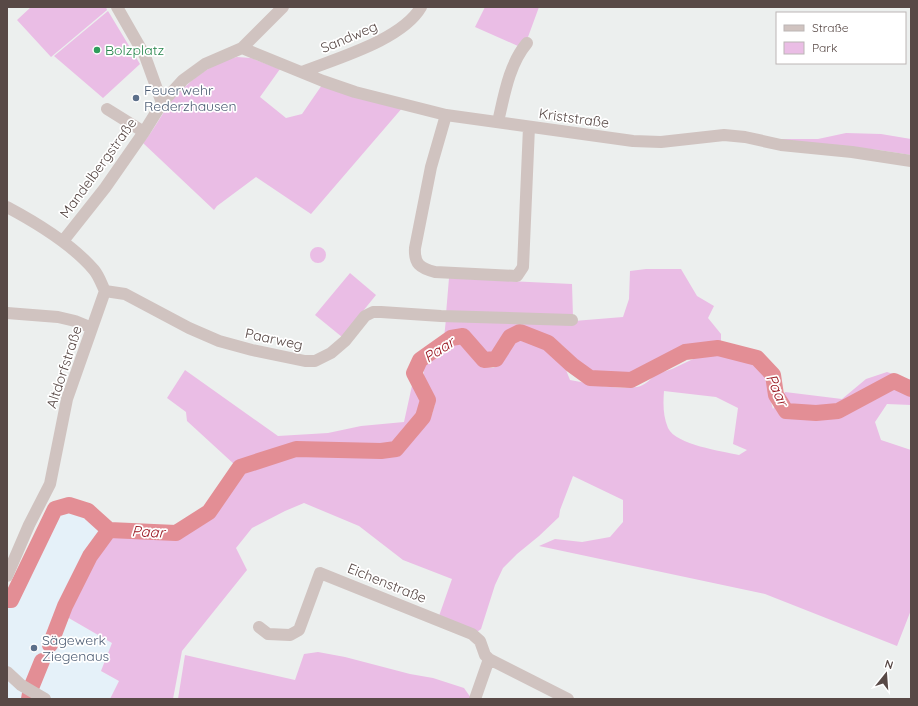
<svg xmlns="http://www.w3.org/2000/svg" width="918" height="706" viewBox="0 0 918 706" font-family="Quicksand,sans-serif">
  <style>
    .commercial { fill: #e5f1f9 }
    .green { fill: #eabde5; fill-rule: evenodd }
    .lines { fill: none; stroke-linecap: round; stroke-linejoin: round }
    .river { stroke: #e38e95; stroke-width: 16 }
    .minor { stroke: #d0c3c0; stroke-width: 12 }
    .leisure-dot { fill: #2e9e5b; stroke: #fff; stroke-width: 1.5 }
    .service-dot { fill: #5c6f8a; stroke: #fff; stroke-width: 1.5 }
    .labels { text-anchor: middle; stroke-width: 3.5; stroke-linejoin: round; paint-order: stroke }
    .street-label { font-size: 14px; fill: #584946; stroke: #fff }
    .leisure-label { font-size: 14px; fill: #27864d; stroke: #fff; text-anchor: start }
    .service-label { font-size: 14px; fill: #4e5e75; stroke: #fff; text-anchor: start }
    .water-label { font-size: 15px; font-style: italic; fill: #991822; stroke: #fff }
  </style>
  <rect width="100%" height="100%" fill="#ecefee"/>
  <path class="commercial" d="M57,512L81,514L101,529L58,612L112,643L101,671L119,681L110,699H7V599L19,595Z"/>
  <path class="green" d="M31,7H106L107,10L51,57L17,20Z
    M485,7H539L528,37L518,46L475,27Z
    M108,11L140,64L103,98L54,56Z
    M237,57L251,58L280,69L260,97L286,118L302,114L322,85L403,107L311,214L256,177L217,206L214,210L143,143C154,130 161,115 171,102C187,82 211,63 237,57Z
    M846,133L881,134L911,139V155L879,150L772,139H818Z
    M310 255a8 8 0 1 1 16 0a8 8 0 1 1-16 0Z
    M646,269H681L697,296L714,306L708,318L721,334V343L685,349L632,376L593,371L576,364L569,352L562,345L523,330L511,333L493,356L483,354C468,334 469,331 444,338L446,319L574,321L623,317L629,299L630,271Z
    M350,273L376,295L342,337L315,315Z
    M449,278L572,284L573,317L446,314Z
    M522,337L554,352L564,365L570,380C592,384 615,390 637,387C645,386 651,378 657,374C662,372 667,371 672,369C700,356 713,347 744,358C754,361 761,364 766,373C772,382 769,398 773,409L785,392L842,399L866,379L887,372L911,380V405L887,404L875,422L881,440L911,450V610L897,646L765,594L539,546L555,539L582,542L610,537L623,522V500L573,476L560,510L559,517L539,536L517,554L503,568L495,585L481,629L477,632L439,616L452,579L403,560L359,526L304,503L285,511L252,528L236,548L247,570L182,651L173,699H110L119,681L101,671L112,643L67,617L87,572L106,536L158,537L182,535L211,517L242,472L245,463L235,465L187,421L186,412L167,398L185,370L278,436L328,433L361,426L404,422L413,381C427,397 425,399 419,418L428,420L432,414L435,404L424,377L423,367L435,354L460,340C469,348 476,356 482,366L493,368L500,365L507,356L513,342ZM664,391L716,397L738,408L733,444L747,450L739,455C722,451 676,445 668,428C663,416 663,404 664,391Z
    M318,652L345,657L410,674L433,678L464,688L471,698L470,699H178L185,655L295,680L304,654Z"/>
  <g class="lines">
    <path class="river" d="M7,600H11L55,509L69,505L88,511L109,530
      M50,645L65,606L90,556L109,530L176,533L209,512L240,467L296,449L381,451L396,449L423,417L428,400L414,373L420,360L427,355L451,338L463,336L484,360L496,359L510,337L520,332L548,343L572,365L590,378L631,380L685,352L718,348L757,358L773,375L776,395L786,411L816,413L838,411L894,381L911,389
      M29,699L31,688L42,661"/>
    <path class="minor" d="M117,7L145,56L162,103
      M242,48L323,81L355,92L446,115L633,141L661,142L724,135L745,137L781,145L852,152L911,161
      M302,72C337,58 402,40 421,7
      M107,109L144,132
      M446,115L431,167L415,248C414,264 420,268 435,272L517,276L523,267L529,127
      M498,122C504,96 509,64 527,43
      M7,207C37,223 72,244 94,270C99,276 102,285 105,291L67,399L50,484L29,525L7,576
      M63,241L105,188L144,132L162,103L183,80L205,64L242,48L283,7
      M105,291L125,294L189,328L219,341L252,350L305,361H315L331,353L345,341L365,316L373,312H381L441,316L572,320
      M7,313L58,317L75,321L92,328
      M259,627L268,634L290,635L299,630L320,573L472,634L480,641L485,655L489,659L475,699
      M489,659L568,699
      M7,672L21,685L45,699"/>
  </g>
  <circle class="leisure-dot" cx="97" cy="50" r="4"/>
  <g class="service-dot">
    <circle cx="136" cy="98" r="4"/>
    <circle cx="34" cy="648" r="4"/>
  </g>
  <g class="labels">
    <g class="street-label">
      <text transform="translate(349 37) rotate(-23)" y="5">Sandweg</text>
      <text transform="translate(574 118) rotate(8)" y="5">Kriststraße</text>
      <text transform="translate(98 168) rotate(-54)" y="5">Mandelbergstraße</text>
      <text transform="translate(274 339) rotate(12)" y="5">Paarweg</text>
      <text transform="translate(64 367) rotate(-72)" y="5">Altdorfstraße</text>
      <text transform="translate(387 583) rotate(22)" y="5">Eichenstraße</text>
    </g>
    <g class="leisure-label">
      <text x="105" y="55">Bolzplatz</text>
    </g>
    <g class="service-label">
      <text x="144" y="95">Feuerwehr<tspan x="144" dy="16">Rederzhausen</tspan></text>
      <text x="42" y="645">Sägewerk<tspan x="42" dy="16">Ziegenaus</tspan></text>
    </g>
    <g class="water-label">
      <text transform="translate(439 350) rotate(-33)" y="5">Paar</text>
      <text transform="translate(777 390) rotate(66)" y="5">Paar</text>
      <text transform="translate(148 532) rotate(3)" y="5">Paar</text>
    </g>
  </g>
  <rect width="918" height="706" fill="none" stroke="#584946" stroke-width="16"/>
  <rect x="776" y="12" width="130" height="52" fill="#ffffff" stroke="#bcb6b5"/>
  <rect x="784" y="25" width="20" height="6" fill="#d0c3c0" stroke="#bcb6b5"/>
  <text x="812" y="32" font-size="12" fill="#584946">Straße</text>
  <rect x="784" y="42" width="20" height="12" fill="#eabde5" stroke="#bcb6b5"/>
  <text x="812" y="52" font-size="12" fill="#584946">Park</text>
  <g transform="translate(886 674) rotate(17)" stroke="#ffffff" stroke-width="3" paint-order="stroke">
  <path d="M0-3L7 15L0 10L-7 15Z" fill="#584946"/>
  <text y="-6" font-size="11" font-weight="bold" text-anchor="middle" fill="#584946">N</text>
  </g>
</svg>
